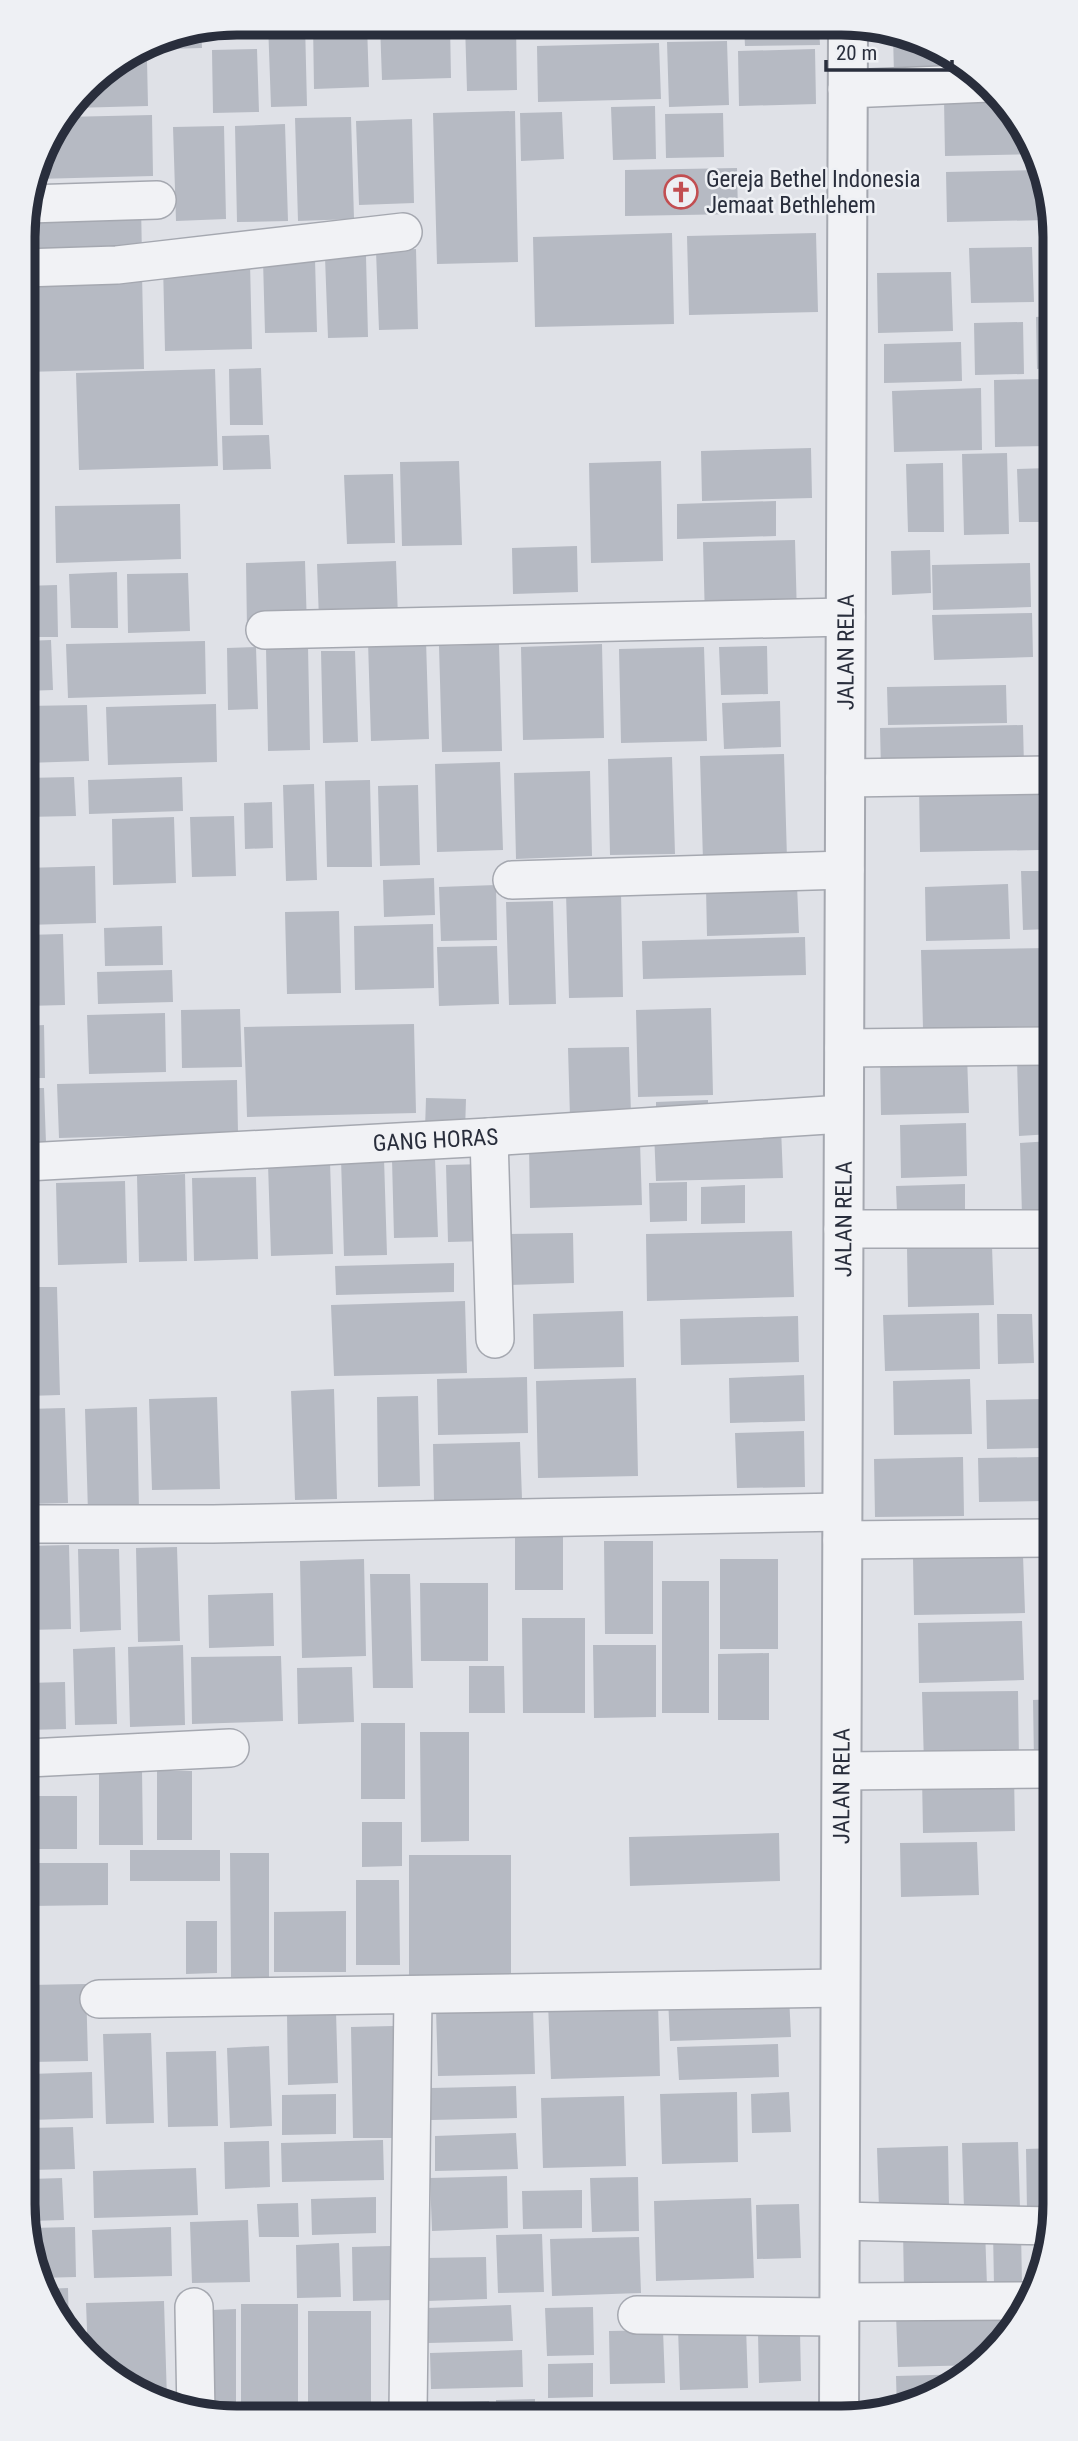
<svg xmlns="http://www.w3.org/2000/svg" width="1078" height="2441" viewBox="0 0 1078 2441" font-family="'Roboto Condensed',sans-serif">
  <style>
    .building { fill: #b6bac3 }
    .lines { fill: none; stroke-linecap: round; stroke-linejoin: round }
    .minor-casing { stroke: #a5a8b0; stroke-width: 40 }
    .tertiary-casing { stroke: #a5a8b0; stroke-width: 42 }
    .minor { stroke: #f1f2f5; stroke-width: 37 }
    .tertiary { stroke: #f1f2f5; stroke-width: 38 }
    .labels { text-anchor: middle; stroke-width: 5; stroke-linejoin: round; paint-order: stroke }
    .poi-label { font-size: 23px; fill: #292e3c; stroke: #eef0f4; text-anchor: start }
    .street-label { font-size: 23px; fill: #292e3c; stroke: #eef0f4 }
    .rim { fill: none; stroke: #292e3c; stroke-width: 9 }
  </style>
  <rect width="100%" height="100%" fill="#dfe1e7"/>
  <path class="building" d="M237,23H256L257,35L210,37V28Z
    M268,23H305L307,106L271,107Z
    M313,23L367,24L369,87L314,89Z
    M380,24H450L451,78L382,80Z
    M465,24H516L517,90L467,91Z
    M523,25H667V29L523,33Z
    M744,26H819L820,45L745,46Z
    M201,30L202,48L166,49V37Z
    M896,33L951,60V74L894,75L893,34Z
    M160,38V46H143L155,39Z
    M727,41L729,105L669,107L667,42Z
    M659,43L661,99L538,102L537,46Z
    M257,49L259,112L213,113L212,50Z
    M815,49L816,104L739,106L738,51Z
    M147,60L148,106L71,108L95,76L120,61Z
    M1002,98L1019,118L1036,154L945,156L944,99Z
    M655,106L656,159L613,160L611,107Z
    M515,111L518,262L437,264L433,113Z
    M562,112L564,159L521,161L520,113Z
    M723,113L724,157L666,158L665,114Z
    M152,115L153,176L35,179L45,142L64,117Z
    M351,117L354,219L298,221L295,118Z
    M412,119L414,203L359,205L356,121Z
    M285,124L288,221L237,222L235,126Z
    M224,126L226,219L176,221L173,127Z
    M737,168L738,214L625,216V170Z
    M1043,170L1048,181V220L947,222L946,172Z
    M141,204L142,258L23,261V222L27,207Z
    M672,233L674,324L535,327L533,237Z
    M816,233L818,312L689,315L687,236Z
    M1045,240H1048V290L1046,291Z
    M1032,247L1034,302L971,303L969,248Z
    M416,249L418,329L379,330L376,251Z
    M366,256L368,337L328,338L325,257Z
    M315,259L317,332L265,333L263,260Z
    M250,262L252,349L165,351L163,264Z
    M951,272L953,331L878,333L877,273Z
    M142,273L144,369L24,372L23,276Z
    M1048,316V368L1037,369L1036,317Z
    M1023,322L1024,374L975,375L974,323Z
    M961,342L962,381L884,383V344Z
    M261,368L263,425H230L229,369Z
    M215,369L218,466L79,470L76,373Z
    M1049,379V446L995,447L994,380Z
    M981,388L982,450L894,452L892,391Z
    M269,435L271,469L223,470L222,436Z
    M811,448L812,498L702,501L701,451Z
    M1007,453L1009,534L964,535L962,454Z
    M459,461L462,545L402,546L400,462Z
    M661,461L663,561L591,563L589,463Z
    M943,463L944,532H908L906,464Z
    M1049,468V522H1019L1017,469Z
    M393,474L395,543L347,544L344,475Z
    M776,501V536L677,539V504Z
    M180,504L181,559L56,563L55,506Z
    M24,521H36L37,561H24Z
    M1049,532V601H1041L1039,533Z
    M795,540L797,617L705,620L703,542Z
    M577,546L578,592L513,594L512,548Z
    M930,550L931,593L892,595L891,551Z
    M305,561L307,628L247,629L246,563Z
    M396,561L398,618L319,620L317,564Z
    M1030,563L1031,607L933,610L932,565Z
    M117,572L118,628H71L69,574Z
    M188,573L190,631L128,633L127,574Z
    M57,585L58,637H25L24,586Z
    M1032,613L1033,657L934,660L932,615Z
    M51,640L53,690L25,691V641Z
    M426,640L429,739L371,741L368,641Z
    M205,641L206,694L68,698L66,644Z
    M499,644L502,751L442,752L439,646Z
    M602,644L604,738L523,740L521,647Z
    M308,646L310,750L268,751L266,648Z
    M767,646L768,694L721,695L719,647Z
    M256,647L258,709L228,710L227,648Z
    M704,647L707,741L621,743L619,649Z
    M321,651H355L358,742L323,743Z
    M1006,685L1007,723L888,725L887,687Z
    M1045,691H1050V762H1047Z
    M780,701L781,747L724,749L722,703Z
    M216,704L217,762L108,765L106,707Z
    M87,705L89,761L25,763V706Z
    M1023,725L1024,766L881,769L880,728Z
    M784,754L787,859L703,861L700,756Z
    M672,757L675,854L610,855L608,759Z
    M500,762L503,850L437,852L435,764Z
    M590,771L592,856L516,859L514,773Z
    M74,777L76,816L25,817V778Z
    M182,777L183,811L89,814L88,780Z
    M370,780L372,867H327L325,781Z
    M1038,782L1039,850L920,852L919,785Z
    M314,784L317,880L286,881L283,785Z
    M418,785L420,865L380,866L378,786Z
    M272,802L273,848L245,849L244,803Z
    M234,816L236,876L192,877L190,817Z
    M174,817L176,883L113,885L112,819Z
    M95,866L96,923L26,925L25,868Z
    M1021,871H1050V929L1023,930Z
    M434,878L435,915L384,917L383,880Z
    M1008,884L1010,939L926,941L925,887Z
    M496,885L497,940L441,941L439,887Z
    M797,885L799,933L707,936L706,888Z
    M621,892L623,997L569,998L566,893Z
    M553,901L556,1004L509,1005L506,902Z
    M339,911L341,993L287,994L285,912Z
    M433,924L434,988L355,990L354,926Z
    M162,926L163,965L105,966L104,928Z
    M63,934L65,1005L26,1006V935Z
    M805,937L806,975L643,979L642,941Z
    M497,946L499,1004L439,1006L437,947Z
    M1050,948L1051,1026L923,1029L921,950Z
    M172,970L173,1002L98,1004L97,972Z
    M711,1008L713,1095L638,1097L636,1010Z
    M240,1009L242,1067L182,1068L181,1010Z
    M165,1013L166,1072L89,1074L87,1015Z
    M414,1024L416,1113L247,1117L244,1027Z
    M44,1025L45,1078H26V1026Z
    M629,1047L631,1115L570,1117L568,1048Z
    M967,1055L969,1113L881,1115L880,1057Z
    M1051,1058V1134L1019,1136L1017,1059Z
    M237,1080L238,1133L59,1138L57,1084Z
    M26,1088H44L46,1143H26Z
    M426,1098L466,1099L465,1131L425,1129Z
    M708,1100V1120L656,1122V1102Z
    M966,1123L967,1176L901,1178L900,1125Z
    M781,1128L783,1178L656,1181L654,1131Z
    M1051,1141V1216H1022L1020,1143Z
    M640,1142L642,1205L530,1208L529,1145Z
    M384,1158L387,1255L344,1256L341,1159Z
    M435,1158L438,1237L394,1238L392,1159Z
    M330,1162L333,1254L271,1256L268,1164Z
    M485,1164L487,1241L448,1242L446,1165Z
    M185,1174L187,1261L139,1262L137,1176Z
    M256,1177L258,1259L194,1261L192,1178Z
    M125,1181L127,1263L58,1265L56,1183Z
    M687,1182V1221L650,1222L649,1183Z
    M965,1184V1211L897,1213L896,1186Z
    M745,1185V1223L701,1224V1187Z
    M792,1231L794,1297L647,1301L646,1234Z
    M573,1233L574,1283L509,1285L507,1234Z
    M992,1246L994,1305L908,1307L907,1248Z
    M454,1263V1292L336,1295L335,1266Z
    M27,1287H57L60,1395L27,1396Z
    M465,1301L467,1373L334,1376L331,1305Z
    M1047,1307H1052V1353H1048Z
    M623,1311L624,1367L534,1369L533,1314Z
    M979,1313L980,1369L885,1371L883,1315Z
    M997,1314H1032L1034,1363L998,1364Z
    M798,1316L799,1362L681,1365L680,1319Z
    M804,1375L805,1421L730,1423L729,1378Z
    M527,1377L528,1433L438,1435L437,1379Z
    M636,1378L638,1476L538,1478L536,1381Z
    M970,1379L972,1434L894,1435L893,1381Z
    M334,1389L337,1499L295,1500L291,1391Z
    M418,1396L420,1486L378,1487L377,1397Z
    M217,1397L220,1489L152,1490L149,1399Z
    M1042,1399L1043,1448L987,1449L986,1400Z
    M137,1407L139,1511L88,1513L85,1409Z
    M65,1408L68,1503L28,1504L27,1409Z
    M804,1431L805,1487L737,1488L735,1433Z
    M520,1442L522,1499L434,1501L433,1444Z
    M963,1457L964,1516L875,1517L874,1459Z
    M1041,1457L1043,1501L979,1502L978,1458Z
    M563,1525V1590H515V1526Z
    M604,1541H653V1634H605Z
    M69,1545L71,1629L28,1630V1546Z
    M177,1547L180,1641L138,1642L136,1548Z
    M78,1549H119L121,1630L80,1632Z
    M1023,1555L1025,1613L914,1615L913,1558Z
    M364,1559L366,1656L302,1658L300,1561Z
    M720,1559H778V1649H720Z
    M370,1574H410L413,1688H373Z
    M662,1581H709V1713H662Z
    M1048,1582H1053V1683H1050Z
    M420,1583H488V1661H421Z
    M273,1593L274,1646L209,1648L208,1595Z
    M522,1618H585V1713H523Z
    M1022,1621L1024,1680L919,1683L918,1623Z
    M183,1645L185,1725L130,1727L128,1647Z
    M593,1645H656V1717L594,1718Z
    M115,1647L117,1724L75,1725L73,1649Z
    M769,1653V1720H718V1654Z
    M281,1656L283,1721L192,1724L191,1657Z
    M469,1666H504L505,1713H469Z
    M352,1667L354,1722L298,1724L297,1668Z
    M65,1682L66,1729L28,1730V1683Z
    M1018,1691L1019,1761L924,1764L922,1692Z
    M1053,1699V1761H1034L1033,1700Z
    M361,1723H405V1799H361Z
    M420,1732H469V1841L421,1842Z
    M142,1769L143,1845H99V1770Z
    M157,1771H192V1840H157Z
    M1014,1774L1015,1831L923,1833L922,1776Z
    M29,1796H77V1849H29Z
    M362,1822H402V1866L362,1867Z
    M779,1833L780,1881L630,1886L629,1837Z
    M977,1842L979,1895L901,1897L900,1843Z
    M130,1850H220V1881H130Z
    M230,1853H269V1977H231Z
    M409,1855H511V1977L409,1978Z
    M29,1863H108V1905L29,1906Z
    M356,1880H399L400,1965H356Z
    M346,1911V1972H274V1912Z
    M186,1921H217V1973L186,1974Z
    M86,1984L88,2061L29,2062V1985Z
    M789,1995L791,2037L670,2041L668,1998Z
    M658,2001L660,2076L551,2079L548,2003Z
    M533,2007L535,2074L438,2076L436,2010Z
    M336,2011L338,2083L288,2085L287,2013Z
    M393,2026L396,2138H353L351,2027Z
    M151,2033L154,2123L106,2124L103,2034Z
    M778,2044L779,2077L679,2080L677,2047Z
    M269,2046L272,2126L230,2128L227,2048Z
    M216,2051L218,2126L168,2127L166,2052Z
    M92,2072L93,2118L30,2120V2074Z
    M516,2086L517,2118L431,2120V2088Z
    M737,2092L738,2162L662,2164L660,2094Z
    M789,2092L791,2132L752,2133L751,2094Z
    M336,2094V2134L282,2135V2095Z
    M624,2096L626,2166L543,2168L541,2098Z
    M73,2127L75,2169L30,2170V2128Z
    M516,2133L518,2169L435,2171V2136Z
    M383,2140L384,2180L282,2182L281,2143Z
    M269,2141L270,2187L225,2189L224,2142Z
    M1018,2142L1020,2208L964,2209L962,2143Z
    M948,2146L949,2206L879,2208L877,2148Z
    M1055,2148V2211H1027L1026,2149Z
    M196,2168L198,2215L94,2218L93,2171Z
    M507,2176L508,2228L432,2231L430,2178Z
    M638,2177L639,2231L592,2232L590,2178Z
    M62,2178L64,2220L30,2221V2179Z
    M582,2190V2228L523,2229L522,2191Z
    M376,2197V2233L312,2235L311,2199Z
    M751,2198L754,2278L656,2281L654,2201Z
    M298,2203L299,2237H259L257,2204Z
    M799,2204L801,2258L757,2259L756,2205Z
    M248,2220L250,2282L192,2283L190,2222Z
    M75,2227L76,2277L38,2278L30,2260V2228Z
    M171,2227L172,2276L94,2278L92,2230Z
    M985,2229L987,2286L904,2288L903,2230Z
    M1021,2231L1022,2285H994L993,2232Z
    M542,2234L544,2292L498,2293L496,2235Z
    M639,2237L641,2293L552,2296L550,2239Z
    M339,2243L341,2297L297,2298L296,2245Z
    M391,2246L393,2300L353,2301L352,2247Z
    M486,2257L487,2299L427,2301L426,2258Z
    M68,2288L69,2333L52,2312L42,2289Z
    M164,2301L167,2400L95,2365L88,2356L86,2303Z
    M241,2304H298V2414H241Z
    M511,2305L513,2341L428,2343L427,2308Z
    M593,2307L594,2355L547,2356L545,2308Z
    M236,2309V2412H212V2310Z
    M308,2311H371V2413L308,2414Z
    M1023,2311L1002,2345L980,2365L898,2367L896,2315Z
    M746,2326L748,2388L680,2390L678,2328Z
    M663,2330L665,2383L610,2384L609,2331Z
    M800,2331L801,2381L759,2383L758,2333Z
    M522,2350L523,2387L431,2389L430,2353Z
    M593,2363V2397L548,2398V2364Z
    M969,2374L960,2382L897,2411L896,2376Z
    M535,2399V2413H496V2400Z
    M489,2401L490,2413H460V2402Z
    M452,2404V2413H415V2405Z
    M601,2406V2412L549,2413V2407Z"/>
  <g class="lines">
    <defs>
      <g id="minor">
        <path d="M847,89L989,83"/>
        <path d="M28,204L157,200"/>
        <path d="M23,268L117,265L403,232"/>
        <path d="M265,630L846,617"/>
        <path d="M845,778L1050,775"/>
        <path d="M512,880L845,870"/>
        <path d="M844,1048L1051,1046"/>
        <path d="M489,1137L495,1339"/>
        <path id="s1" d="M26,1162L489,1137L843,1114"/>
        <path d="M843,1229H1051"/>
        <path d="M28,1524H213L842,1512"/>
        <path d="M842,1540L1052,1538"/>
        <path d="M28,1758L230,1748"/>
        <path d="M842,1771L1053,1769"/>
        <path d="M99,1999L840,1988"/>
        <path d="M840,2221L1053,2226"/>
        <path d="M839,2302L1030,2301"/>
        <path d="M194,2307L196,2414"/>
        <path d="M637,2315L839,2317"/>
        <path d="M408,2413L413,1995"/>
      </g>
      <g id="tertiary">
        <path id="s2" d="M839,2411L848,27"/>
      </g>
    </defs>
    <use href="#minor" class="minor-casing"/>
    <use href="#tertiary" class="tertiary-casing"/>
    <use href="#minor" class="minor"/>
    <use href="#tertiary" class="tertiary"/>
  </g>
  <defs>
    <symbol id="church-ring" viewBox="-11 -11 22 22"><circle r="9.5" fill="#eef0f4" stroke="#c24e51" stroke-width="1.5"/><path d="M-1.2-6h2.4v3.5h3.3v2.4h-3.3V6h-2.4V-.1h-3.3v-2.4h3.3Z" fill="#c24e51"/></symbol>
  </defs>
  <g fill-rule="evenodd">
    <use href="#church-ring" x="662" y="173" width="38" height="38"/>
  </g>
  <g class="labels">
    <g class="poi-label">
      <text x="706" y="187">Gereja Bethel Indonesia<tspan x="706" dy="26">Jemaat Bethlehem</tspan></text>
    </g>
    <g class="street-label">
      <text dy="8" stroke="none"><textPath href="#s2" startOffset="1759">JALAN RELA</textPath></text>
      <text dy="8" stroke="none"><textPath href="#s1" startOffset="410">GANG HORAS</textPath></text>
      <text dy="8" stroke="none"><textPath href="#s2" startOffset="1192">JALAN RELA</textPath></text>
      <text dy="8" stroke="none"><textPath href="#s2" startOffset="625">JALAN RELA</textPath></text>
    </g>
  </g>
  <path d="M0 0H1078V2441H0ZM237 35H841A202 202 0 0 1 1043 237V2204A202 202 0 0 1 841 2406H237A202 202 0 0 1 35 2204V237A202 202 0 0 1 237 35Z" fill="#eef0f4" fill-rule="evenodd"/>
  <path class="rim" d="M237 35H841A202 202 0 0 1 1043 237V2204A202 202 0 0 1 841 2406H237A202 202 0 0 1 35 2204V237A202 202 0 0 1 237 35Z"/>
  <path d="M826 60v10h126v-10" fill="none" stroke="#292e3c" stroke-width="3.5"/>
  <text x="836" y="60" font-size="21" fill="#292e3c" stroke="#eef0f4" stroke-width="5" paint-order="stroke">20 m</text>
</svg>
